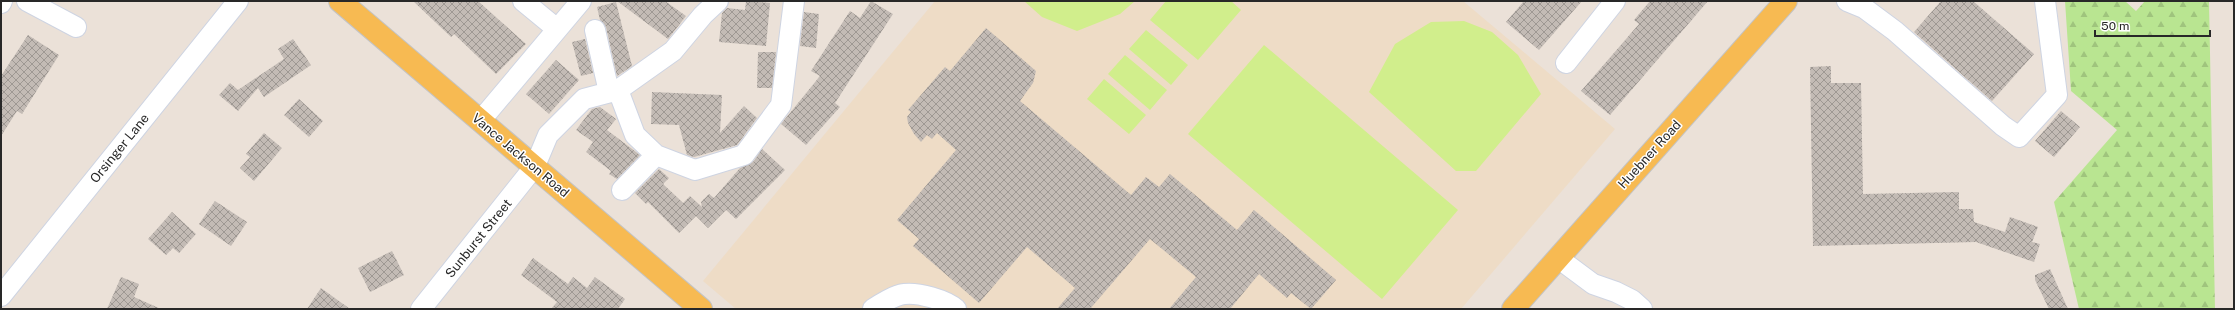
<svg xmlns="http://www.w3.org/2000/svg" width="2235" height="310" viewBox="0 0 2235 310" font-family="'Public Sans',sans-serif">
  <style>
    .education { fill: #eedcc6 }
    .forest { fill: url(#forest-firs) }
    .pitch { fill: #d1ee8c }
    .building { fill: url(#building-cross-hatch) }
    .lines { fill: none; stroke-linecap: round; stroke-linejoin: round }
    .minor-casing { stroke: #ced4e2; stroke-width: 22 }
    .major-casing { stroke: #c3c3c3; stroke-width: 24 }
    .minor { stroke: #fff; stroke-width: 20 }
    .major { stroke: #f7ba52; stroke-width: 22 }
    .labels { text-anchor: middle; stroke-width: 3; stroke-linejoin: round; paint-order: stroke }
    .street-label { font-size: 13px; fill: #282828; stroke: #fff }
  </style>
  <defs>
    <pattern id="forest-firs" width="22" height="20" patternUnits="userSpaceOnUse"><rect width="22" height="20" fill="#b9e591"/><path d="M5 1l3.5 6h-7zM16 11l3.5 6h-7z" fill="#9fc47d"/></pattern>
    <pattern id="building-cross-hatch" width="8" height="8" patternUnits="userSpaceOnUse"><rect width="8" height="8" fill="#c3bbb5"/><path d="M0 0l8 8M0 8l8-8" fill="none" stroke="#9e9893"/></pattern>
  </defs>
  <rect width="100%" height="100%" fill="#ebe1d8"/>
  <path class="education" d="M935,1H1463L1615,129L1461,309H736L703,281Z"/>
  <path class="forest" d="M2065,1H2125L2136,11L2145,1H2209L2215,309H2079L2054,202L2117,130L2071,91Z"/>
  <path class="pitch" d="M1024,1H1135L1120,14L1077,31L1042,17Z
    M1166,1H1231L1241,10L1198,60L1150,20Z
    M1464,21L1492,32L1518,55L1541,94L1476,171H1456L1369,92L1395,44L1431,22Z
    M1146,30L1188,65L1171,85L1129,49Z
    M1264,45L1458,210L1382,299L1188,134Z
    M1125,55L1167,90L1150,110L1108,74Z
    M1104,79L1146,115L1129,134L1087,99Z"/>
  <path class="building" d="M413,1H478L526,44L496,74L454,34L451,37Z
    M617,1H665L686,16L668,39Z
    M746,1L770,3L766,46L719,42L722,13L727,8L745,10Z
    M871,1L893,14L835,103L840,107L806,145L781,124L820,76L811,71L850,11L860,18Z
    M1524,1H1582L1539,50L1506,22Z
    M1650,1H1708L1610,115L1581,91L1639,24L1634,20Z
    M1941,1H1973L2034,54L1992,101L1914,32Z
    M616,2L632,66L617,76L606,27L600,20L597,7Z
    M804,12L819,14L816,48L800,46Z
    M986,28L1036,71L1033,83L1020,101L1131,195L1146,177L1159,187L1170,174L1237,230L1254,210L1336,280L1311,309L1291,293L1287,298L1259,274L1230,309H1169L1196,277L1150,239L1090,309H1057L1075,288L1027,247L979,303L913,246L919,239L897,220L956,150L937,133L932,139L927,135L921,142L914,134L908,123L907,117L911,112L908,110L945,67L950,71Z
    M28,35L59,55L22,114L17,111L1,136V76Z
    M293,39L311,65L264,97L258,88L238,111L219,95L230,83L238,90L284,59L278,49Z
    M585,39L593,73L581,76L572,42Z
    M758,52H776L772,88H757Z
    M556,60L579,80L549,114L526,94Z
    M1831,66V83H1861L1863,194L1959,192V209H1973L1974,222L2005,232L2010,217L2038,227L2032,242L2040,244L2034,262L1976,242L1813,246L1810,67Z
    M652,92L722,95L720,133L744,106L757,118L737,145L694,157L687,155L679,125L651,124Z
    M299,99L323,121L309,137L284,115Z
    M600,107L616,119L607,130L640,155L617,179L609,174L611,171L586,152L593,142L576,130L592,109Z
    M2061,111L2080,127L2054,157L2035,141Z
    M264,133L282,148L254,181L240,168L250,157L246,154Z
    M762,149L785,170L736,219L726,210L708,228L696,216L679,233L648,202L646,204L635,193L659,169L669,178L663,184L683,203L690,196L702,207L701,202L709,194L714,198L740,168L753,162Z
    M215,201L247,222L231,246L199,224Z
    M172,212L196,234L179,253L173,248L166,255L148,239Z
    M392,251L404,275L370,292L358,268Z
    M533,258L568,284L573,277L587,288L595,277L625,299L618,309H551L557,302L521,275Z
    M2050,269L2068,309H2049L2035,280V275Z
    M121,277L139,284L134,297L161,309H107Z
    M321,288L350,309H307Z"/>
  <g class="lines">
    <defs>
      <path id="minor" d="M27,1L76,27
        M523,1L557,29
        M1847,1L1864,8L1895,31L2003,126L2019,137L2057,95L2045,1
        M1,3L2,1
        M595,30L609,92
        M1566,63L1615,1
        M618,90L673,51L703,15L718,1
        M481,120L581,1
        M656,155L695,170L744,155L781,105L794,1
        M1558,258L1593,284L1616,292L1632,300L1642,309
        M1,296L238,1
        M421,309L535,166L548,135L584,99L618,90L635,135L656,155L622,190
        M873,309C880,304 895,295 904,294C918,292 946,300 956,309"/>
      <path id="major" d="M340,1L701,309
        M1513,309L1786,1"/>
    </defs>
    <use href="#minor" class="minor-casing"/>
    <use href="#major" class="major-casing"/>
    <use href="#minor" class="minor"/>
    <use href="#major" class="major"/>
  </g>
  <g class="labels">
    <g class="street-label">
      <text transform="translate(119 148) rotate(-51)" y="5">Orsinger Lane</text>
      <text transform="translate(1649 154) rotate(-48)" y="5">Huebner Road</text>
      <text transform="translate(521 155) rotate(40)" y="5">Vance Jackson Road</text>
      <text transform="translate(478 238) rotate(-51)" y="5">Sunburst Street</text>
    </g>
  </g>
  <rect width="2235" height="310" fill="none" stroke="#282828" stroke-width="4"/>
  <path d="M2095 30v6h115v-6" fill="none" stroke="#282828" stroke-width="2"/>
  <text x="2101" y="30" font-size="12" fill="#282828" stroke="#ffffff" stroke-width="3" paint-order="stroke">50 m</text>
</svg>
